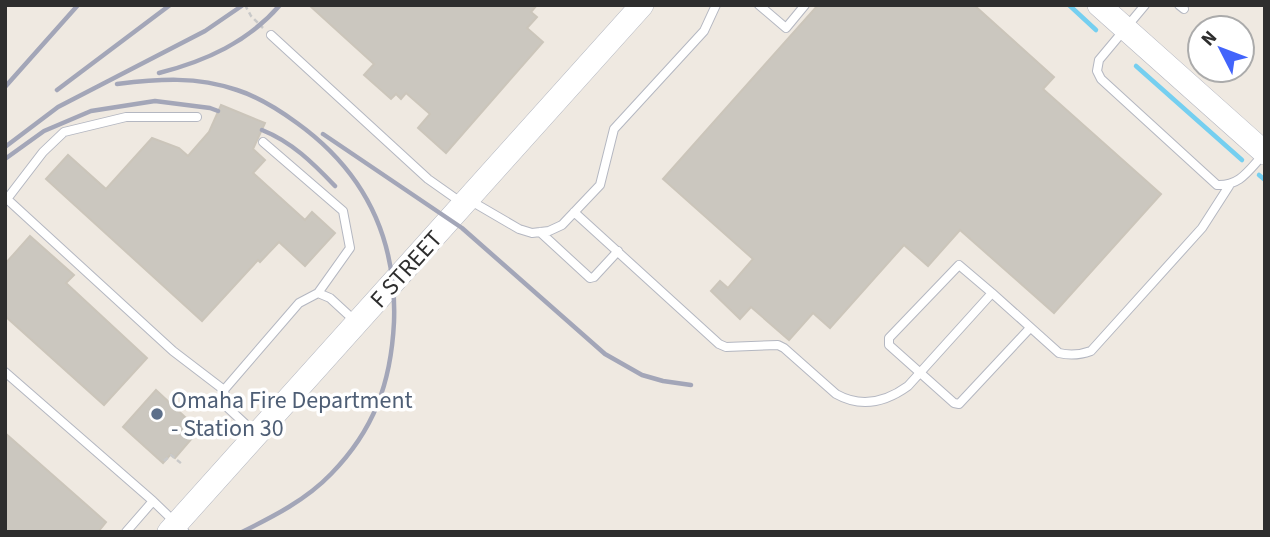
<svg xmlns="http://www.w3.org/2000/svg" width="1270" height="537" viewBox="0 0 1270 537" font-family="'Source Sans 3',sans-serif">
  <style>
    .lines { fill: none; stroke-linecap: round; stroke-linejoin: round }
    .stream { stroke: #75cff0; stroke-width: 4.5 }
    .building { fill: #cbc7bf; stroke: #cbc5ba; stroke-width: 2 }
    .lane-casing { stroke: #b4b7c1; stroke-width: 10 }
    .secondary-casing { stroke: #b4b7c1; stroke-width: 24 }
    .path { stroke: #c9c9c9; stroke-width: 2.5; stroke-dasharray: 5 3.5; stroke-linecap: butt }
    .lane { stroke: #fff; stroke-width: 8 }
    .secondary { stroke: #fff; stroke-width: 23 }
    .rail { stroke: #a3a6b8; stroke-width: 4.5 }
    .service-dot { fill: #5c6f8a; stroke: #fff; stroke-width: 2.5 }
    .labels { text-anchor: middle; stroke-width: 7; stroke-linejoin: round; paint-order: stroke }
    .street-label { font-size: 24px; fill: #2e2e2e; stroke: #fff }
    .service-label { font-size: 24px; fill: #4e5e75; stroke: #fff; text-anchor: start }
  </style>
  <rect width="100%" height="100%" fill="#efe9e1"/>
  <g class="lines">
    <path class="stream" d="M1069,5L1096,30
      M1136,66L1242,160
      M1259,175L1265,180"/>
  </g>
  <path class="building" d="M309,5H537L531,12L537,17L527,28L543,42L446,153L418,128L430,114L406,93L401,99L396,94L391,99L364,75L374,64Z
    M818,5H974L1054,77L1043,89L1161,194L1054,313L960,230L928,266L904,245L830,328L813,313L789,340L751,307L740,319L711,291L720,281L728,288L753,259L663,179Z
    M221,105L265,123L253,149L265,160L253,173L305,220L312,212L335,233L305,266L279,242L260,262L258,260L202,321L46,179L68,155L106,189L152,138L179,148L188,156L209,132Z
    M30,236L74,275L66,283L147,358L104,405L5,316V264Z
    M156,390L199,430L175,458L171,454L163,463L123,427Z
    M5,433L106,522L98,532H5Z"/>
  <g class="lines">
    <defs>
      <path id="lane" d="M759,5L786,28L805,5
        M1145,5L1099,60L1097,71L1101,79L1217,185C1240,186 1248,171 1263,155
        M1179,5L1184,9
        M271,35L428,179L462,203
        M197,117H126L64,132L43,152L7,199L173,351L224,390
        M263,142L343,211L350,248L318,293
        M471,201L519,229L532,233L549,231L562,225L600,185L614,129L704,31L716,5
        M574,212L719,344L726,347L778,345L784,348L836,394C861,408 886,402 908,386L992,293L1059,353C1071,356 1080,355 1091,351L1202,228L1229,186
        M540,232L590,278L594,277L618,251
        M992,293L959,265L889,338V345L954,403L959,404L1030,328
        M5,372L153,501L185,532
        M255,433L227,407L224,390L299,303L318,293L330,298L355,321
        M126,532L153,501"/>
      <path id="secondary" d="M1099,5L1265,153
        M169,532L642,5"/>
    </defs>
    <use href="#lane" class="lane-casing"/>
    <use href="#secondary" class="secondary-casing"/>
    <path class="path" d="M245,5L251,16L263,28
      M164,461L171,455L182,464"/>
    <use href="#lane" class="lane"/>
    <use href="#secondary" class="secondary"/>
    <path class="rail" d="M159,73C206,61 248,42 280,5
      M117,84C159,79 196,76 237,90C259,97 278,109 297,123C365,172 397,239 394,322C391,383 374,430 331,474C306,500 274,516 242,532
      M5,87L78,5
      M57,90L170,5
      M262,130C292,142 313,163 335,186
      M323,134L462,228L605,354L642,375L663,381L691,385
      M5,147L58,107L205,31L243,5
      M5,159L44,131L91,111L155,101L210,108L218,111"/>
  </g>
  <circle class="service-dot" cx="157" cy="414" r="7"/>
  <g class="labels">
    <g class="street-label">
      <text transform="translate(406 269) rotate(-48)" y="8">F STREET</text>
    </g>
    <g class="service-label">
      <text x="171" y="408">Omaha Fire Department<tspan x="171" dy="28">- Station 30</tspan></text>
    </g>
  </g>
  <rect width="1270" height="537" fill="none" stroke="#2e2e2e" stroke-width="14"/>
  <g transform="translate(1221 49) rotate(312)"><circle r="33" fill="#ffffff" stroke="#ababab" stroke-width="2"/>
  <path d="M0-5L12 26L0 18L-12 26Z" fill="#4264fb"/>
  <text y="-10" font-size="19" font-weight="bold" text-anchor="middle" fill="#2e2e2e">N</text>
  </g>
</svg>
